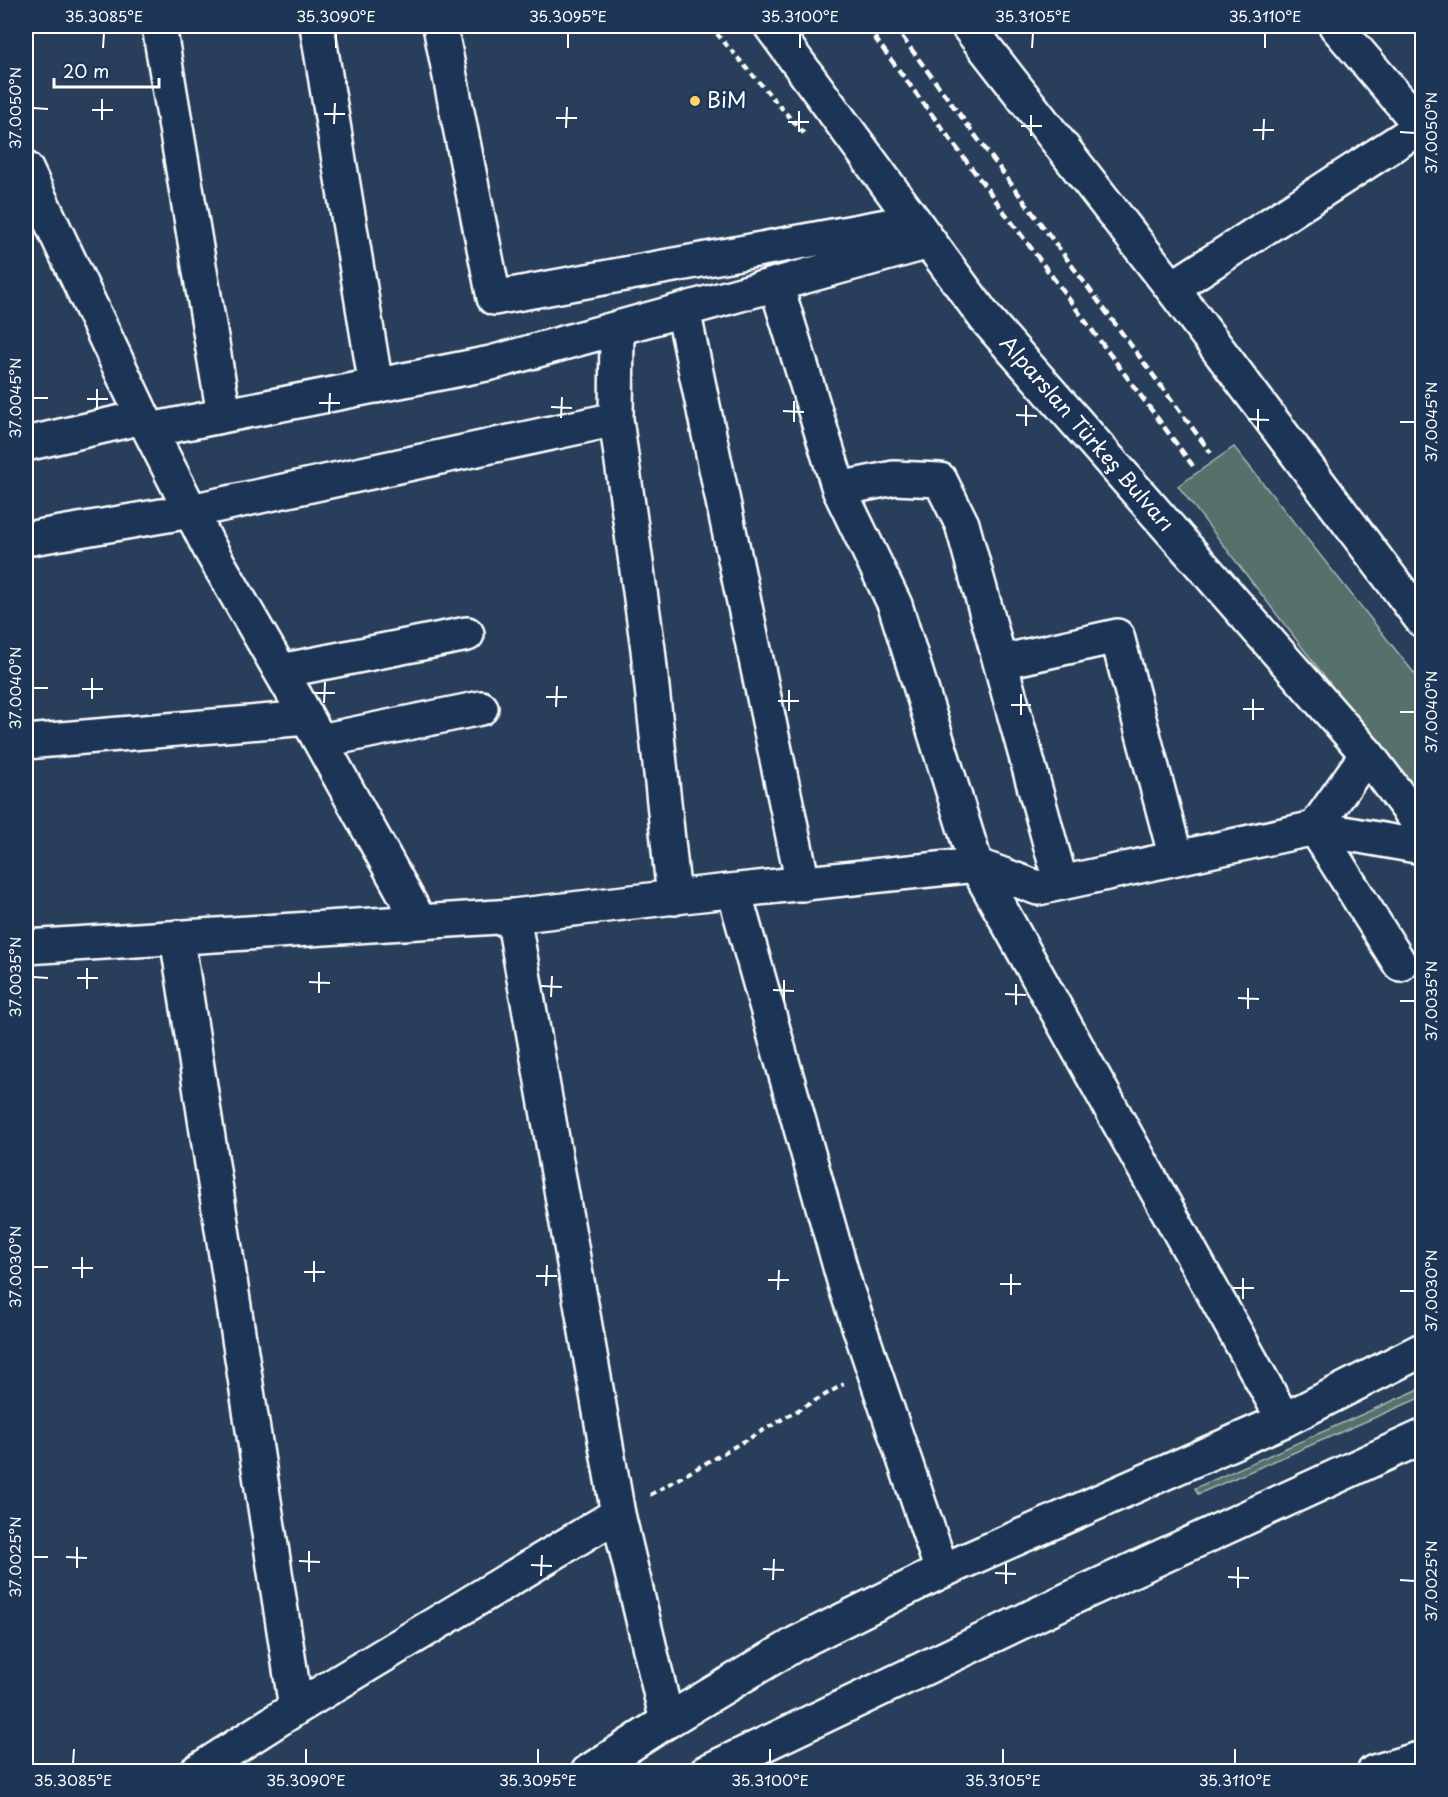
<svg xmlns="http://www.w3.org/2000/svg" width="1448" height="1797" viewBox="0 0 1448 1797" font-family="'Playpen Sans',sans-serif">
  <style>
    .green { fill: #576f6c; stroke: #abb7b6; stroke-width: 1.5 }
    .lines { fill: none; stroke-linecap: round; stroke-linejoin: round }
    .minor-casing { stroke: #fff; stroke-width: 38 }
    .major-casing { stroke: #fff; stroke-width: 38 }
    .path { stroke: #fff; stroke-width: 4; stroke-dasharray: 6 4.5; stroke-linecap: butt }
    .minor { stroke: #1d3557; stroke-width: 33 }
    .major { stroke: #1d3557; stroke-width: 33 }
    .rail { stroke: #fff; stroke-width: 4.5; stroke-dasharray: 9 4.5; stroke-linecap: butt }
    .ticks { fill: none; stroke: #fff; stroke-width: 2 }
    .poi-dot { fill: #ffd166; stroke: #1d3557; stroke-width: 2 }
    .labels { text-anchor: middle; stroke-width: 5; stroke-linejoin: round; paint-order: stroke }
    .poi-label { font-size: 21px; fill: #fff; stroke: #1d3557; text-anchor: start }
    .street-label { font-size: 21px; fill: #fff; stroke: #1d3557 }
    .neatline { fill: none; stroke: #fff; stroke-width: 2 }
    .ticks-label { font-size: 15px; text-anchor: middle; fill: #fff }
  </style>
  <rect width="100%" height="100%" fill="#293e5a"/>
  <filter id="ink" filterUnits="userSpaceOnUse"><feTurbulence type="fractalNoise" baseFrequency=".0167" numOctaves="2"/><feDisplacementMap in="SourceGraphic" scale="12" xChannelSelector="R" yChannelSelector="G"/><feConvolveMatrix kernelMatrix="1 2 1 2 8 2 1 2 1" color-interpolation-filters="sRGB"/></filter>
  <g filter="url(#ink)">
    <path class="green" d="M1234,447L1422,683V803L1178,486Z
      M1422,1388V1397L1198,1494L1195,1488Z"/>
    <g class="lines">
      <defs>
        <path id="minor" d="M159,26L224,415
          M317,26L376,386
          M440,26L494,298L914,221
          M1336,26L1422,127
          M26,169L143,417L210,549L299,703L420,922
          M776,284L839,489L895,605L976,865L1038,888L1315,828L1367,754
          M1172,288L1422,126
          M683,310L803,884
          M617,328L616,419L648,649L674,898
          M150,430L491,363L929,242
          M26,444L143,417
          M839,489L894,478L940,480L962,524L1061,883
          M26,539L191,511L616,419
          M1001,662L1117,636L1176,858
          M281,671L467,634
          M320,741L481,708
          M26,742L307,718
          M1315,828L1400,964
          M1315,828L1422,847
          M734,891L846,1288L942,1571
          M177,937L296,1708
          M26,947L513,916L701,894L976,865L1284,1420
          M618,1514L667,1721
          M196,1772L296,1708L618,1514L513,916
          M1374,1772L1422,1758"/>
        <g id="major">
          <path id="s1" d="M771,26L986,319L1367,754L1422,827"/>
          <path d="M968,26L1172,288L1422,620"/>
          <path d="M588,1772L667,1721L797,1643L942,1571L1284,1420L1422,1350"/>
          <path d="M706,1772L1078,1595L1422,1437"/>
        </g>
      </defs>
      <use href="#minor" class="minor-casing"/>
      <use href="#major" class="major-casing"/>
      <path class="path" d="M710,26L806,136
        M650,1495L844,1384"/>
      <use href="#minor" class="minor"/>
      <use href="#major" class="major"/>
      <path class="rail" d="M866,26L1193,466
        M894,26L1211,453"/>
    </g>
  </g>
  <path class="ticks" d="M103,48L104,33M336,48V33M568,48V33M800,48V33M1032,48L1033,33M1265,48V33M33,108L48,109M92,110H113M324,114H345M556,118H577M102,120V99M788,122H809M334,124L335,103M1021,126H1042M566,128L567,107M1253,130H1274M799,132V111M1400,132L1415,133M1031,136V115M1263,140L1264,119M33,398H48M87,399H108M319,403H340M551,407L572,408M97,410V389M783,411L804,412M329,414L330,393M1016,415L1037,416M561,418L562,397M1248,419L1269,420M794,422V401M1400,422H1415M1026,426V405M1258,430V409M33,688H48M82,689H103M314,693H335M546,697H567M92,699V678M778,701H799M324,703L325,682M1011,705H1031M556,707L557,686M1243,709H1264M789,711V690M1400,712H1415M1021,715V694M1253,720V699M33,977L48,978M77,978H98M309,982L330,983M541,986L562,987M87,989V968M773,990L794,991M319,993V972M1005,994L1026,995M551,997L552,976M1238,998L1259,999M784,1001V980M1400,1001H1415M1016,1005V984M1248,1009V988M33,1267H48M72,1268H93M304,1272H325M536,1276H557M82,1278V1257M768,1280H789M314,1282V1261M1000,1284H1021M546,1286L547,1265M1233,1288H1254M778,1290L779,1270M1400,1291H1415M1011,1295V1274M1243,1299V1278M33,1557H48M66,1557L87,1558M299,1561L320,1562M531,1565L552,1566M77,1568V1547M763,1569L784,1570M309,1572V1551M995,1573L1016,1574M541,1576L542,1555M1228,1577L1249,1578M773,1580L774,1559M1400,1580L1415,1581M1006,1584V1563M1238,1588V1567M73,1764L74,1749M306,1764V1749M538,1764V1749M770,1764V1749M1003,1764V1749M1235,1764V1749"/>
  <circle class="poi-dot" cx="695" cy="101" r="6"/>
  <g class="labels">
    <g class="poi-label">
      <text x="707" y="108">BiM</text>
    </g>
    <g class="street-label">
      <text dy="7" stroke="none"><textPath href="#s1" startOffset="516">Alparslan Türkeş Bulvarı</textPath></text>
    </g>
  </g>
  <rect width="1448" height="1797" fill="none" stroke="#1d3557" stroke-width="66"/>
  <path d="M54 78v9h105v-9" fill="none" stroke="#ffffff" stroke-width="3"/>
  <text x="63" y="78" font-size="18" fill="#ffffff" stroke="#1d3557" stroke-width="4.5" paint-order="stroke">20 m</text>
  <rect x="33" y="33" width="1382" height="1731" class="neatline"/>
  <g class="ticks-label">
    <text x="104" y="22">35.3085°E</text>
    <text x="336" y="22">35.3090°E</text>
    <text x="568" y="22">35.3095°E</text>
    <text x="800" y="22">35.3100°E</text>
    <text x="1033" y="22">35.3105°E</text>
    <text x="1265" y="22">35.3110°E</text>
    <text transform="translate(16 108) rotate(-90)" y="5">37.0050°N</text>
    <text transform="translate(1432 133) rotate(-90)" y="5">37.0050°N</text>
    <text transform="translate(16 398) rotate(-90)" y="5">37.0045°N</text>
    <text transform="translate(1432 422) rotate(-90)" y="5">37.0045°N</text>
    <text transform="translate(16 688) rotate(-90)" y="5">37.0040°N</text>
    <text transform="translate(1432 712) rotate(-90)" y="5">37.0040°N</text>
    <text transform="translate(16 977) rotate(-90)" y="5">37.0035°N</text>
    <text transform="translate(1432 1001) rotate(-90)" y="5">37.0035°N</text>
    <text transform="translate(16 1267) rotate(-90)" y="5">37.0030°N</text>
    <text transform="translate(1432 1291) rotate(-90)" y="5">37.0030°N</text>
    <text transform="translate(16 1557) rotate(-90)" y="5">37.0025°N</text>
    <text transform="translate(1432 1581) rotate(-90)" y="5">37.0025°N</text>
    <text x="73" y="1786">35.3085°E</text>
    <text x="306" y="1786">35.3090°E</text>
    <text x="538" y="1786">35.3095°E</text>
    <text x="770" y="1786">35.3100°E</text>
    <text x="1003" y="1786">35.3105°E</text>
    <text x="1235" y="1786">35.3110°E</text>
  </g>
</svg>
